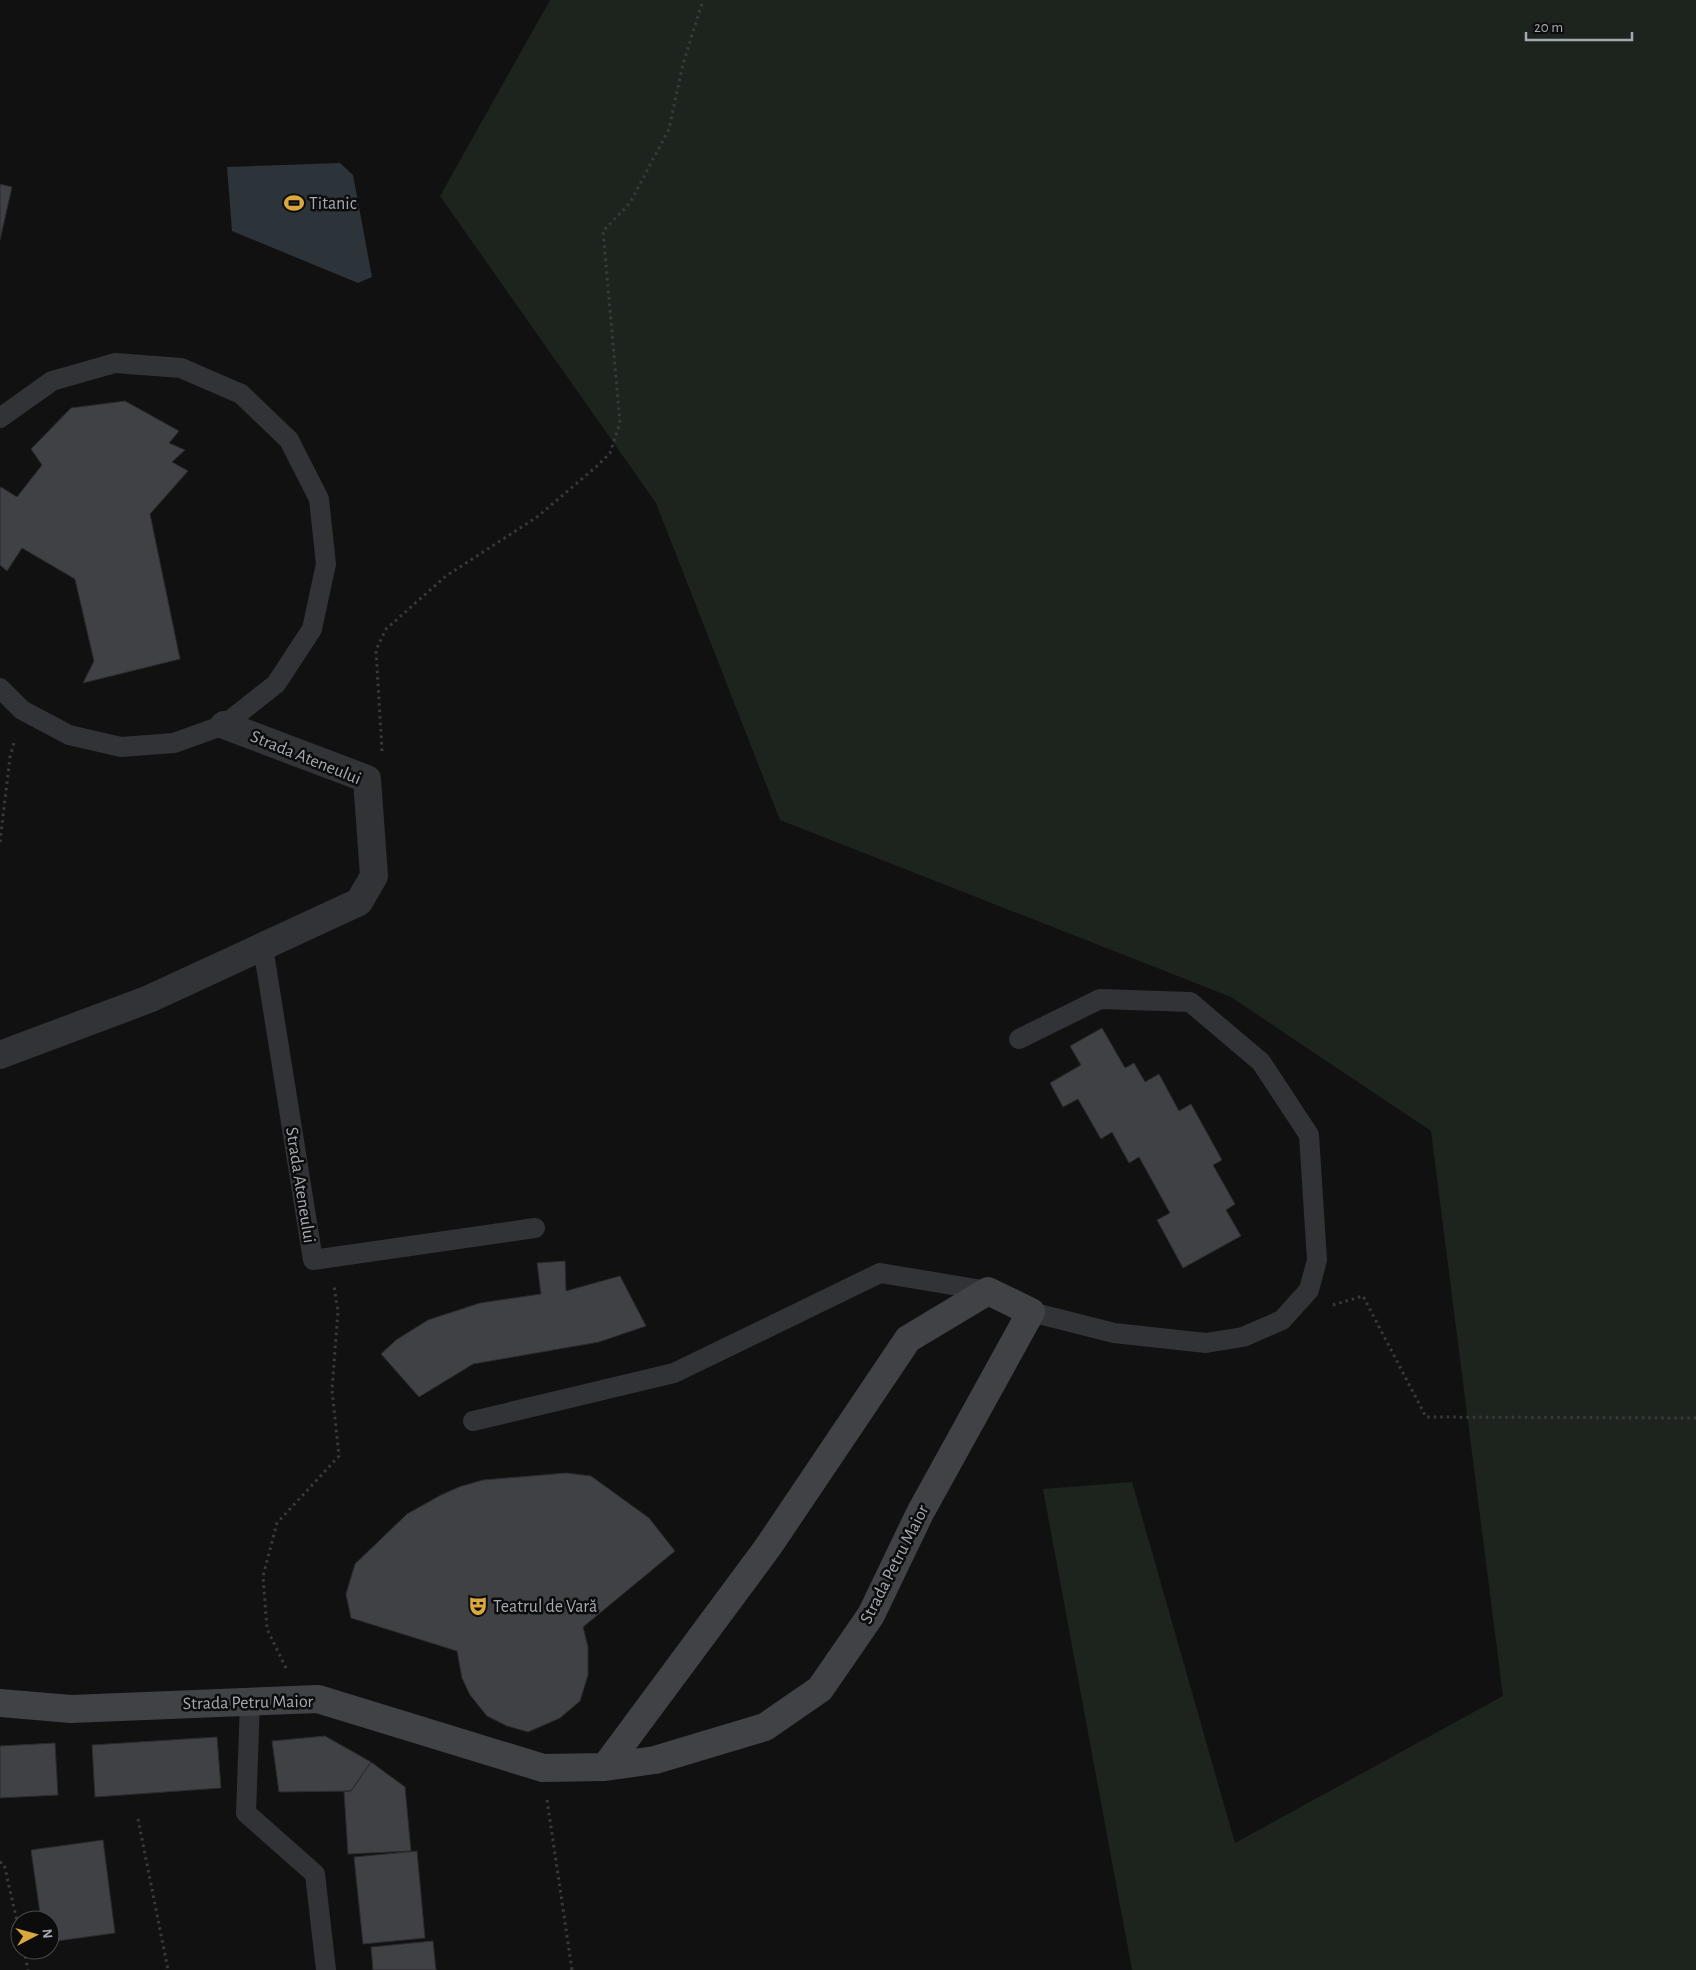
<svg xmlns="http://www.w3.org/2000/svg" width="1696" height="1970" viewBox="0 0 1696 1970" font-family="'Alegreya Sans',sans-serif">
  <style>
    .green { fill: #1d241e }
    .water { fill: #2c3339 }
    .building { fill: #404145; stroke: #2b2b2e }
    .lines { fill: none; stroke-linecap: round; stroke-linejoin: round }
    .path { stroke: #383a3d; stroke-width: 3; stroke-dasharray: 2.5 4; stroke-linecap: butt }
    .lane { stroke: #323336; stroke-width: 20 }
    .street { stroke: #323336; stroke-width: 28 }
    .secondary { stroke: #404246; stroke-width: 28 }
    .labels { text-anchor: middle; stroke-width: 5; stroke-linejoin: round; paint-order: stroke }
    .poi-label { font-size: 18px; fill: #a4a8b1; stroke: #0c0c0d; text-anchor: start }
    .street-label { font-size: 18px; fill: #a4a8b1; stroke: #0c0c0d }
  </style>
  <rect width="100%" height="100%" fill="#111112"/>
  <path class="green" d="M550,0H1696V1970H1132L1043,1489L1132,1482L1235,1843L1503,1696L1431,1131L1231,997L780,820L656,503L440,196Z"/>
  <path class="water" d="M340,163L353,175L372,277L358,283L232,231L227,167Z"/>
  <path class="building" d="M0,184L12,187L0,240Z
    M125,401L179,431L169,443L185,450L172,462L188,471L150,514L180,659L83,683L94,661L75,579L22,548L7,571L0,565V489L1,487L17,497L42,465L31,449L71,408Z
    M1102,1028L1125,1068L1134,1063L1145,1082L1159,1074L1179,1111L1191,1104L1222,1160L1213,1165L1235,1204L1226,1210L1241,1236L1183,1268L1157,1220L1170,1213L1139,1157L1129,1163L1112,1132L1101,1139L1078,1099L1063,1107L1050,1083L1081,1065L1070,1046Z
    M565,1261L566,1291L620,1276L646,1326L599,1342L473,1364L419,1397L381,1354L396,1340L428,1320L480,1303L541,1294L537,1263Z
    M566,1473L591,1476L649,1518L675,1551L583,1627L588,1647V1675L580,1701L560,1718L528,1732L507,1726L487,1716L470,1695L462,1678L457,1651L351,1618L346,1594L355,1564L407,1514L441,1495L459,1487L483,1480Z
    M325,1736L371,1762L351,1791L279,1792L272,1741Z
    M217,1737L221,1788L95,1797L92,1745Z
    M55,1743L58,1795L0,1798V1746Z
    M371,1762L405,1787L411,1851L348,1854L344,1791H351Z
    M103,1840L115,1933L50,1942V1920H41L31,1850Z
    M417,1851L425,1938L363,1944L354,1857Z
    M433,1941L436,1970H373L371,1947Z"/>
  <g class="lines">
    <path class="path" d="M382,751L376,650L386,629L446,576L537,517L596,467L610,453L620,423L603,231L630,203L669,129L683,64L703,0
      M0,842L10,757L15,739
      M1333,1305L1363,1296L1426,1417L1696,1418
      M286,1668L267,1629L263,1576L277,1523L339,1456L332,1390L338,1311L334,1286
      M547,1800L572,1970
      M138,1819L168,1970
      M0,1862L4,1864L20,1934
      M24,1950L28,1970"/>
    <path class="lane" d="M0,418L52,381L115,363L181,368L241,394L289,440L319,499L326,564L312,629L276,684L224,725L174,743L121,747L69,735L22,710L0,688
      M263,947L313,1260L535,1228
      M1019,1039L1100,999L1190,1002L1261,1062L1309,1135L1317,1260L1309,1290L1282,1320L1243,1337L1206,1343L1114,1333L1031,1312
      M473,1421L674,1373L880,1273L988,1291
      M250,1701L246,1813L315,1874L326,1970"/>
    <path class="street" d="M0,1055L149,999L359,902L374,876L367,779L224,725"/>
    <path class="secondary" d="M0,1703L71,1709L318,1699L543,1768L605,1767L655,1760L765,1727L820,1689L871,1615L920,1513L1031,1312L988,1291L908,1339L768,1547L605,1767"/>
  </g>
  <defs>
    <symbol id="stadium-bare" viewBox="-9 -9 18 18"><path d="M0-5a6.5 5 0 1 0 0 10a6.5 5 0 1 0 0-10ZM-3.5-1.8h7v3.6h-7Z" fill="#dba840" stroke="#0c0c0d" stroke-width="2.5" paint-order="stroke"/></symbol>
    <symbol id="theatre-bare" viewBox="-9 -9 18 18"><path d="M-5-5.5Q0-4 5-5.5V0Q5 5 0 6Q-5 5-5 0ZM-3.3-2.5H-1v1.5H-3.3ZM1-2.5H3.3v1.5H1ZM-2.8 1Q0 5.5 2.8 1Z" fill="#dba840" stroke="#0c0c0d" stroke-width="2.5" paint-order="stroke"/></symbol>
  </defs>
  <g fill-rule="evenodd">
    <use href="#stadium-bare" x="280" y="189" width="28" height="28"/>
    <use href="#theatre-bare" x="464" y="1592" width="28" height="28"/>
  </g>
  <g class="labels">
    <g class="poi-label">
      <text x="309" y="209">Titanic</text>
      <text x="493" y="1612">Teatrul de Vară</text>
    </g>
    <g class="street-label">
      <text transform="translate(306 757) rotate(22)" y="6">Strada Ateneului</text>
      <text transform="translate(301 1185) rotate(81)" y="6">Strada Ateneului</text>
      <text transform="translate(894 1564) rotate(-63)" y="6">Strada Petru Maior</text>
      <text transform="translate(248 1702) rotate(-1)" y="6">Strada Petru Maior</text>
    </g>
  </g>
  <g transform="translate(35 1935) rotate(84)"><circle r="24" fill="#0c0c0d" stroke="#494a4f"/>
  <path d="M0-4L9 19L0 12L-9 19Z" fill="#dba840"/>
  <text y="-8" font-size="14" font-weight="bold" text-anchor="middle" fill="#a4a8b1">N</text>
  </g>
  <path d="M1526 32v8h106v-8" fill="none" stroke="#a4a8b1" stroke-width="2.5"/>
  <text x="1534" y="32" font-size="15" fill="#a4a8b1" stroke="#0c0c0d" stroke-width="4" paint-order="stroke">20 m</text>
</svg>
